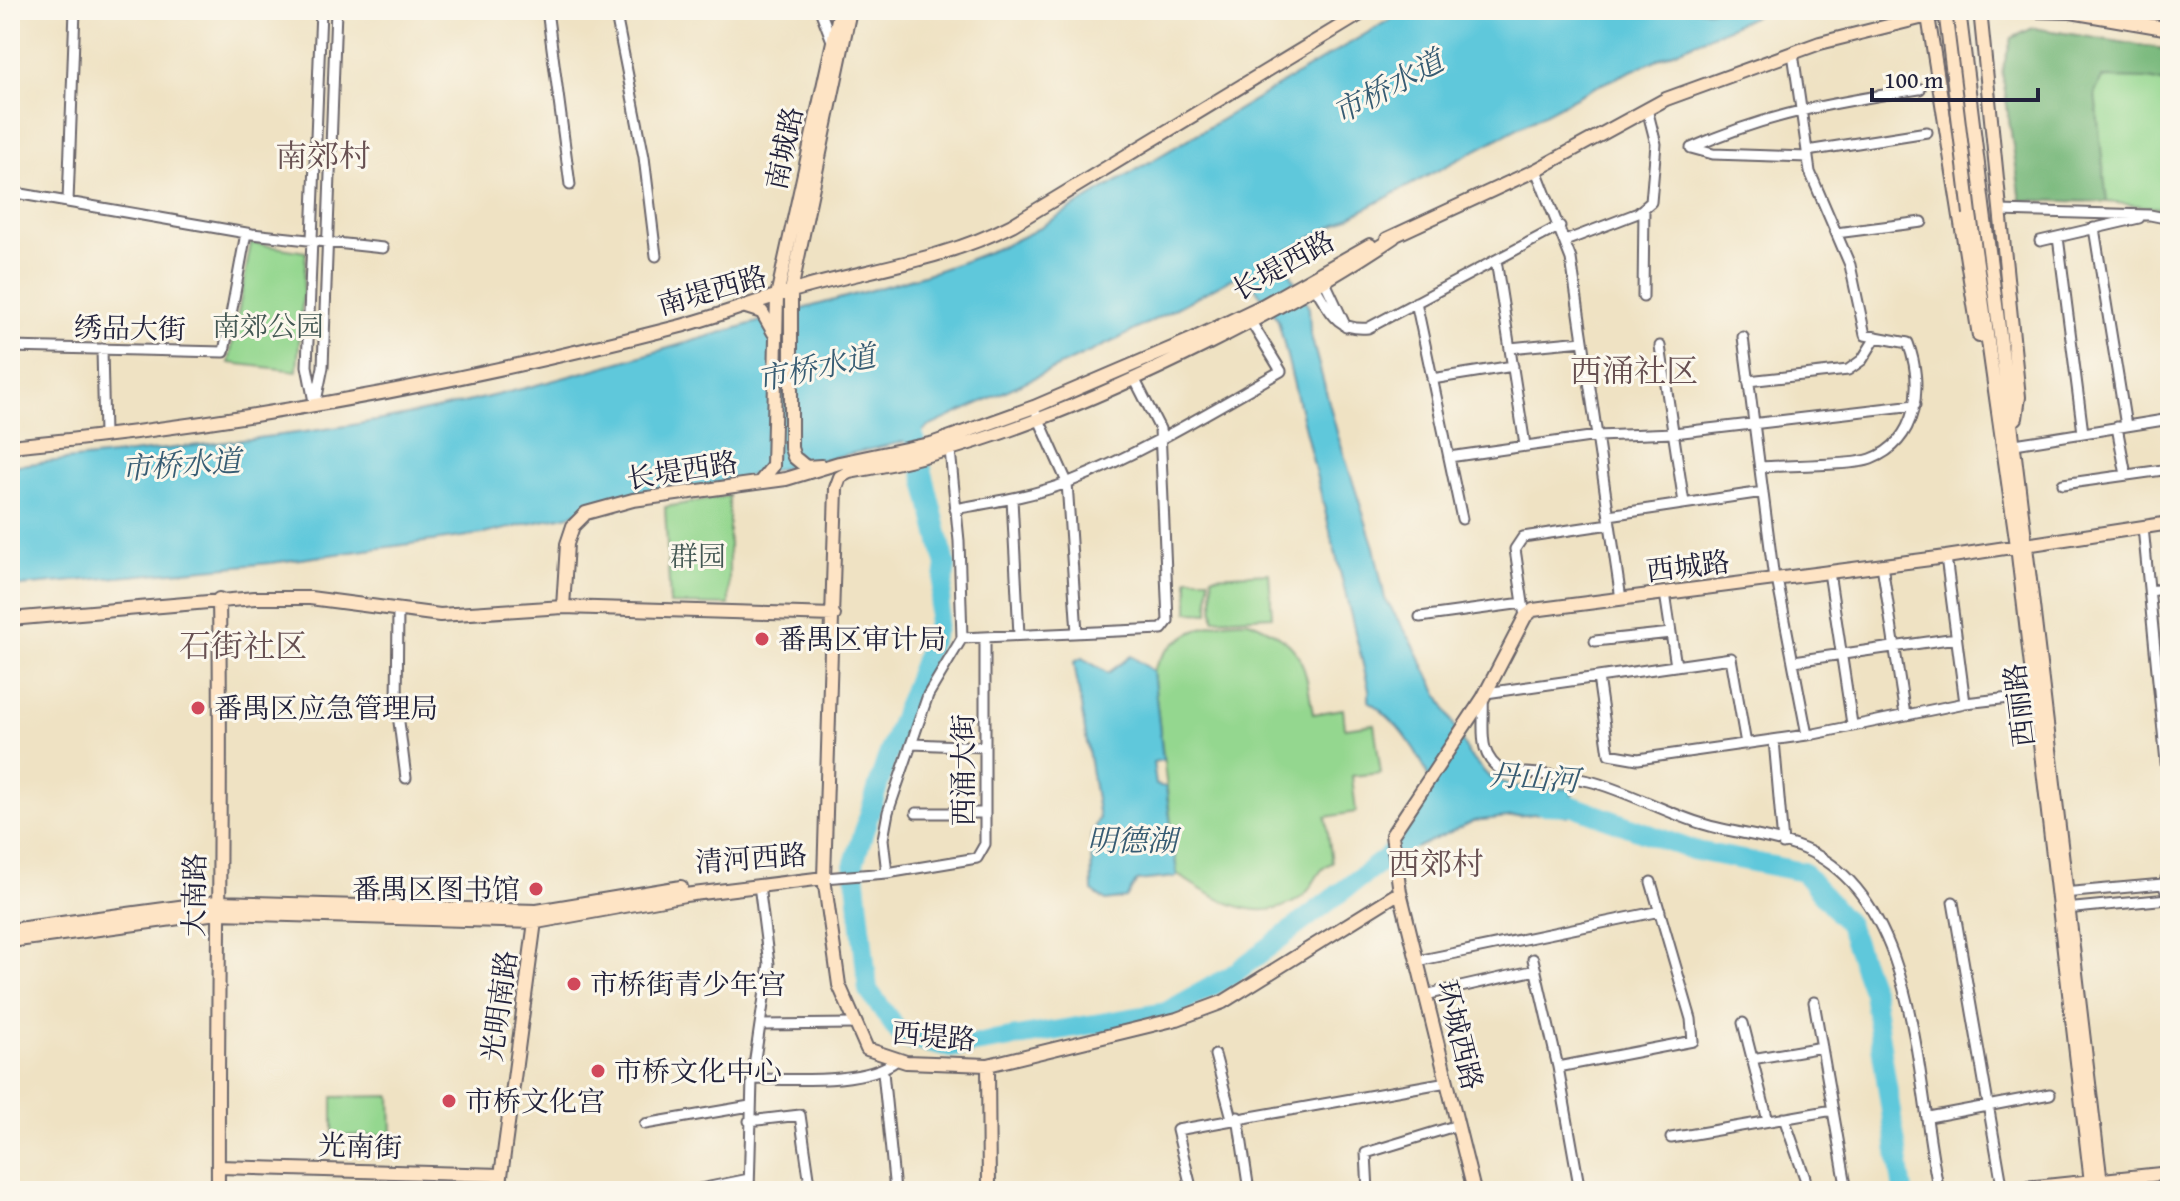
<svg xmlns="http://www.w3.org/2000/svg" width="2180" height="1201" viewBox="0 0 2180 1201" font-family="'Gentium Book Plus','Noto Serif SC',serif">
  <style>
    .green { fill: #94d78f; stroke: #5b7c65; stroke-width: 2 }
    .forest { fill: #77b87a; stroke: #4c6d5a; stroke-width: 2 }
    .water { fill: #5fc8db; stroke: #40758b; stroke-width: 2 }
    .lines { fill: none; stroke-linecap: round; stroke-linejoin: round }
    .river { stroke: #5fc8db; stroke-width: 20 }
    .street-casing { stroke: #6a656b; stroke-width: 13 }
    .secondary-casing { stroke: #6a656b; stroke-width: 16 }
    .street { stroke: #fff; stroke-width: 9 }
    .secondary { stroke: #fee4c5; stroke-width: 12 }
    .secondary-bridge-casing { stroke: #6a656b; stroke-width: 16; stroke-linecap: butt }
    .secondary-bridge { stroke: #fee4c5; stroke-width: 12 }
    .poi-dot { fill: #d1495b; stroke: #fbf7ec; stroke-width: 3 }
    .labels { text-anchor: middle; stroke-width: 6; stroke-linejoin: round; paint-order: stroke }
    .street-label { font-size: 28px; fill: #22223b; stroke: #fbf7ec }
    .park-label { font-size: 28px; fill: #445854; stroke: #fbf7ec }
    .poi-label { font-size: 28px; fill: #22223b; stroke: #fbf7ec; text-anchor: start }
    .water-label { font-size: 30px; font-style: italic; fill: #375c73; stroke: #fbf7ec }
    .quarter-label { font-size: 32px; fill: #675052; stroke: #fbf7ec }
  </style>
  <rect width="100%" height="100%" fill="#fbf7ec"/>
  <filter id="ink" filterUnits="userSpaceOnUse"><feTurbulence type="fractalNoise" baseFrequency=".0125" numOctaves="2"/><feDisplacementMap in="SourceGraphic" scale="16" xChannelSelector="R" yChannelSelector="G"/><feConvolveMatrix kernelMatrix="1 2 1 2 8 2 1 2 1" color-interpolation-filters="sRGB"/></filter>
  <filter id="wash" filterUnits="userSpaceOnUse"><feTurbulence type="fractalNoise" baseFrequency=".006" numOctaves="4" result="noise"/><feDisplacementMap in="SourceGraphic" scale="32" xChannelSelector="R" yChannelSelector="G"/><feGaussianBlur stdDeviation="1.8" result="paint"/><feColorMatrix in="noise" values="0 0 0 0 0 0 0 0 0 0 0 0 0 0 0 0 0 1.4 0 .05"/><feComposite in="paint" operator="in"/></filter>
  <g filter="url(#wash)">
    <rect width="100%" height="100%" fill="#efe2c3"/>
    <path class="green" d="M2033,28L2170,50V209L2107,202L2021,200L2002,71L2012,38Z
      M251,243L306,252L297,371L229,363Z
      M729,496V605L670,604L665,507Z
      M1269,573L1272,616L1214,619L1212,576Z
      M1188,578H1209V613L1188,612Z
      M1249,621C1303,643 1304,660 1313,714L1343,709L1345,728L1374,724L1381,773L1352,776L1356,812L1326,817L1332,863C1318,867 1315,885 1304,895C1263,929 1213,899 1177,874L1153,671C1169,636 1212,618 1249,621Z
      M391,1096L392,1135L333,1136V1097Z"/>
    <path class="forest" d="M2033,28L2170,50V84L2148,79L2102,78L2095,93L2107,202L2021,200L2002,71L2012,38Z"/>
    <path class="water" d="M1406,10H1768L1595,87L1286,251L1285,263L1309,308L1310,332L1338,436L1374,547L1385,599L1412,642L1469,755L1490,778L1514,786L1573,789L1568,816L1551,812L1474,821L1416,848L1403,834L1413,824L1432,787C1420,751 1399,723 1369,701V689L1278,320L1246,275L1240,274L1118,339L930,426L921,432V436L899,443L483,534L271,563L10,587V466C120,454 230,443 340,427C488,404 634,358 778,316C862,291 952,273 1030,233Z
      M1131,656L1153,671L1163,760L1153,762L1156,785L1166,787L1177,874L1176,877L1137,881L1126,898L1106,901L1092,891L1091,835L1099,818L1074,662L1082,658L1108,673Z"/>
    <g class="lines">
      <path class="river" d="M900,416L913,432L946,566L936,628L886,761L854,863L868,990L903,1038L951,1048L1166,1012L1232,975L1429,825
        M1543,805L1573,806L1692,850L1803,872L1848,924L1873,993L1903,1191"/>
    </g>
  </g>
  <g filter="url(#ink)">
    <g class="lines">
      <defs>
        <path id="street" d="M547,10L570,185
          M615,10L644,157L656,256
          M820,10L832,41
          M1691,148C1768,113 1838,102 1920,89
          M1691,148L1713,154L1808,157
          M1807,151L1927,132
          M1536,170L1571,259L1621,599
          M10,192L252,234L383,248
          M68,202L75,10
          M2000,211L2150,215L2170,219
          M2094,228L2126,426
          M1836,233L1922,222
          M2058,237L2083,433
          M1565,241L1638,213L1651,202L1656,144L1647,109
          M2040,241L2139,218
          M1496,260L1525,445
          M1325,282L1346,327
          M1315,287C1330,311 1337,331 1368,328L1560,226
          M1643,297L1644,208
          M1416,302L1462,519
          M1743,337L1774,579
          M1660,346L1684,503
          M10,347L224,352L246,233
          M1510,348L1583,341
          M102,349L104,435
          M1432,379L1513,366
          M1748,381L1848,370L1862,360L1875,339
          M314,402L307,366L321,10
          M315,406L323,367L336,10
          M1037,415L1067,482L1077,633
          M2117,427L2126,475
          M2015,444L2170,419
          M1449,457L1597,436L1674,433L1915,405
          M1760,467C1782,465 1854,466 1871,459C1918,441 1924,385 1908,343L1865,335L1850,265L1810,172L1793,53
          M2063,484L2170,469
          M1012,499L1019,635
          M955,509C993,502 1033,496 1069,482C1144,452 1212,410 1281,371L1248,317
          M1609,515L1763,492
          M2143,527L2170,803
          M1946,557L1965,703L2037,695
          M1882,565L1905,715
          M1829,572L1852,724
          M1777,579L1807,735
          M2150,591L2170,588
          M1665,593L1676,666
          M398,611L397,706L406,778
          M1420,617L1523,603
          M1525,617L1515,549L1523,537L1610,524
          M962,638L1162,629L1168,621L1160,429L1135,380
          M1595,641L1671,633
          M1794,661L1956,638
          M1598,677L1609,754L1638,759L1814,734L1965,703
          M1486,693L1731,658L1746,744
          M1483,698C1485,727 1475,755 1504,772C1532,773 1562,775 1589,781C1623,789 1666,813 1703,824C1735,834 1773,836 1804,849C1920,897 1916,1088 1939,1191
          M1774,740L1783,844
          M913,744L985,747
          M916,813H985
          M2170,871L2163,884L2170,901
          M887,873L883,839L888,812L928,695L962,638L959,541L950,450
          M824,878L887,873L977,858L985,844V637
          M2063,893L2163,884
          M1953,902L2003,1191
          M2065,909L2168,899
          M1533,959L1558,1067L1580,1191
          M1417,961L1660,911
          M1425,995L1536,970
          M1814,1002L1847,1191
          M1743,1023L1768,1121
          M760,1025L855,1024
          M1215,1055L1232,1118
          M1752,1059L1822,1047
          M1558,1067L1693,1041L1691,1019L1651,882
          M883,1072L895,1191
          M752,1079C791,1079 866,1085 897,1060
          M1238,1117L1249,1191
          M1929,1117L2050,1094
          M1784,1118L1805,1178
          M749,1121L800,1115L811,1191
          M645,1124L750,1106
          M1671,1138L1833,1110
          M690,1191L749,1179
          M749,1191L752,1079L769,964L759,885
          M1192,1191L1177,1130L1447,1082
          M1368,1191L1366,1153L1458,1125"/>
        <path id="secondary" d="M1980,10L2019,397L2016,418
          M1989,10L2071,12L2170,29
          M1928,16L1979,336
          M1984,213C2028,539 2062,865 2102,1191
          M1970,214L2017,546L2092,1191
          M1394,237C1334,278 1273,311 1209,343C1094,400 977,451 849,472L840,477L836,488L824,878L839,985L867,1049L906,1062L988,1065L1177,1019L1223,1002L1400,892
          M1387,239L1536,170L1666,99L1820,43L1928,16L1968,10
          M746,307L762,312L774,333
          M10,446C235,425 458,383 677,327C716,317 754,302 792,291C866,269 943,261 1012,225L1367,10
          M821,466L806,467L794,457L791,448V291L850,10
          M761,481L773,466L777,296L840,10
          M563,607L567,544L573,526L586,513L633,500L786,479L839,463L934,443L1034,407L1193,339L1262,306L1370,245
          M10,619L255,598H310L440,615L563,607L834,615
          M10,930L216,902L537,911L681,887
          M10,941L217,913L537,922L685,895L824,878
          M988,1065L989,1191
          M218,1167L501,1175
          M218,1191C217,994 222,797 219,599
          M499,1191L536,914
          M1474,1191L1400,892L1392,835L1483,698L1525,617L1533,610L1946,557L2170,523
          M1996,1191L2170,1173"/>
      </defs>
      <use href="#street" class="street-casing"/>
      <use href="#secondary" class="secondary-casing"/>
      <use href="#street" class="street"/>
      <use href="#secondary" class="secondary"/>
      <defs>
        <path id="secondary-bridge" d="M1945,10L1970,214
          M1959,10L1984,213"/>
      </defs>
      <use href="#secondary-bridge" class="secondary-bridge-casing"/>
      <use href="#secondary-bridge" class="secondary-bridge"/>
    </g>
  </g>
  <g class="poi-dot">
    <circle cx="762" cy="639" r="8"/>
    <circle cx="198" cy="708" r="8"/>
    <circle cx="536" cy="889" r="8"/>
    <circle cx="574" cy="984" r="8"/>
    <circle cx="598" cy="1071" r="8"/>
    <circle cx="449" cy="1101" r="8"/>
  </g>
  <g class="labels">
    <g class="street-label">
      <text transform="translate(784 148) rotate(-78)" y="10">南城路</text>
      <text transform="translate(1283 265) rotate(-29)" y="10">长堤西路</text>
      <text transform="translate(712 290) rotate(-16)" y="10">南堤西路</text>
      <text transform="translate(130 328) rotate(1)" y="10">绣品大街</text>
      <text transform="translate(682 470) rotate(-9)" y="10">长堤西路</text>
      <text transform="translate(1688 566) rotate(-7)" y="10">西城路</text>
      <text transform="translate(2019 705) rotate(-97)" y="10">西丽路</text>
      <text transform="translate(963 770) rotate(-90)" y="10">西涌大街</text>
      <text transform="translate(751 858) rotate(-4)" y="10">清河西路</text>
      <text transform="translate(194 895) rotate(-89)" y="10">大南路</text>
      <text transform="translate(499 1006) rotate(-82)" y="10">光明南路</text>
      <text transform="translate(1460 1035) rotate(76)" y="10">环城西路</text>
      <text transform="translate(934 1036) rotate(5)" y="10">西堤路</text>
      <text transform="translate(360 1146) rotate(2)" y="10">光南街</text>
    </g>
    <g class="park-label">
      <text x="268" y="336">南郊公园</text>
      <text x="698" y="566">群园</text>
    </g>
    <g class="poi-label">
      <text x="778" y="649">番禺区审计局</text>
      <text x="214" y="718">番禺区应急管理局</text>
      <text x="520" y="899" text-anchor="end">番禺区图书馆</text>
      <text x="590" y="994">市桥街青少年宫</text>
      <text x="614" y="1081">市桥文化中心</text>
      <text x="465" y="1111">市桥文化宫</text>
    </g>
    <g class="water-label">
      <text transform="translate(1388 87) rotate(-28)" y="10">市桥水道</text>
      <text transform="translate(816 368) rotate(-12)" y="10">市桥水道</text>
      <text transform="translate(181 465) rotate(-4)" y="10">市桥水道</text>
      <text transform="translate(1534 778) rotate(4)" y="10">丹山河</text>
      <text x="1132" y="851">明德湖</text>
    </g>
    <g class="quarter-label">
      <text x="323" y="167">南郊村</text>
      <text x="1634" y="382">西涌社区</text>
      <text x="243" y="657">石街社区</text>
      <text x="1436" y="875">西郊村</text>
    </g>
  </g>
  <rect width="2180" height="1201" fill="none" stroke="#fbf7ec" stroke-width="40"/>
  <path d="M1872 88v12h166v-12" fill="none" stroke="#22223b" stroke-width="4"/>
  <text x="1884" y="88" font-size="24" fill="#22223b" stroke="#fbf7ec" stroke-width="6" paint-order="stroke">100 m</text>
</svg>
